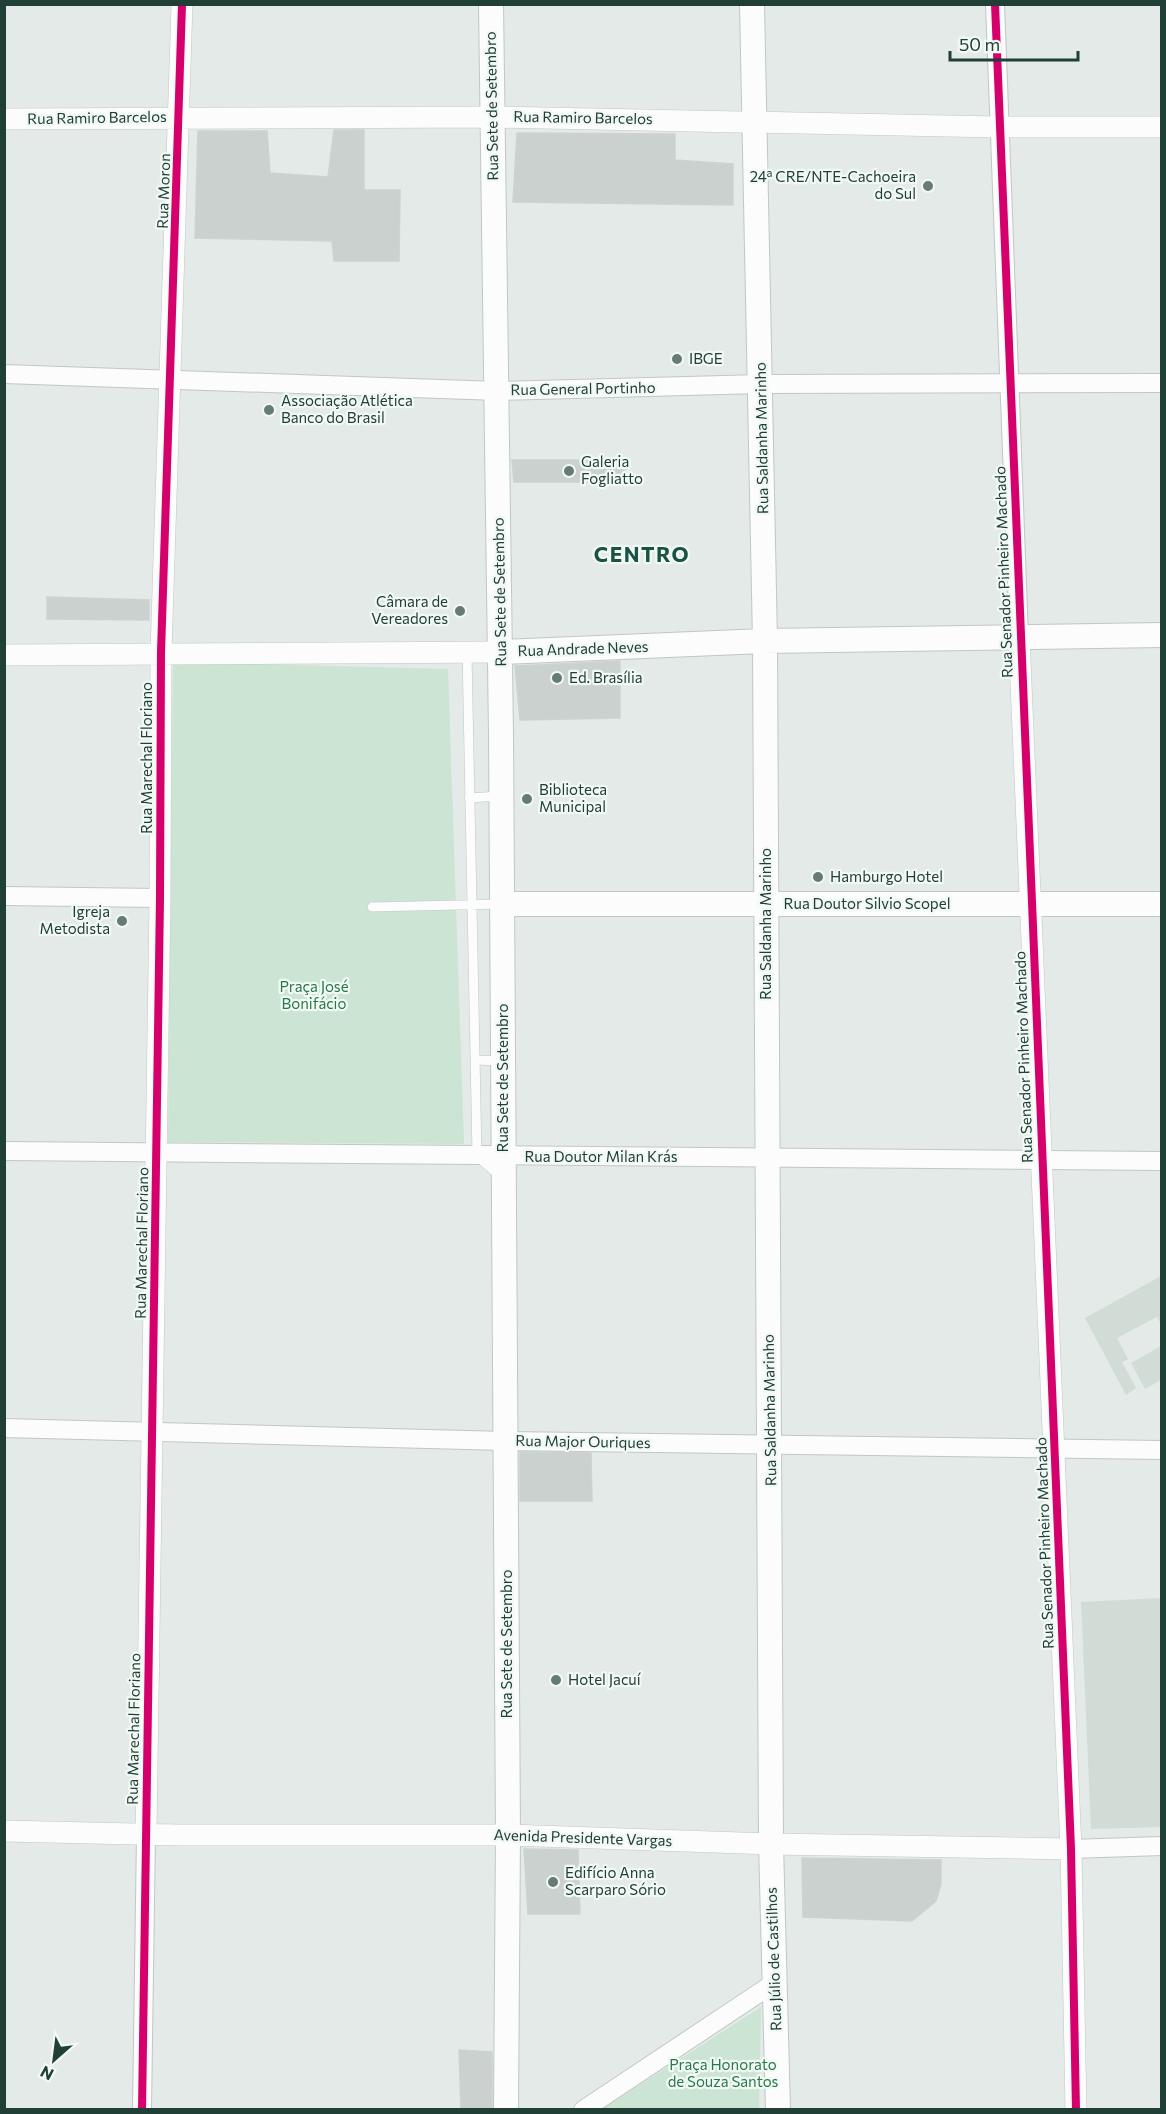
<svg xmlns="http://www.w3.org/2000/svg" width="1166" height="2114" viewBox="0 0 1166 2114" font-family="Commissioner,sans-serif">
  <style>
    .built { fill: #d1dcd7 }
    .green { fill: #cce4d3 }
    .building { fill: #cbd1ce; stroke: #cdd3d0; stroke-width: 1.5 }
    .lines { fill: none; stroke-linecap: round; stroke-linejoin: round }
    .service-casing { stroke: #c1c7c4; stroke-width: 10 }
    .minor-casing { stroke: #c1c7c4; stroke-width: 20 }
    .tertiary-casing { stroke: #c1c7c4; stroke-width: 22 }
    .secondary-casing { stroke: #bfc8c4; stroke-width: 26 }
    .service { stroke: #fbfcfb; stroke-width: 9 }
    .minor { stroke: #fbfcfb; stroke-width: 18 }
    .tertiary { stroke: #fbfcfb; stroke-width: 21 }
    .secondary { stroke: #fbfcfb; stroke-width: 24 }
    .cycleway-casing { stroke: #f2f9f5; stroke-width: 11 }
    .cycleway { stroke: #d6006c; stroke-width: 8 }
    .poi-dot { fill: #657b74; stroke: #f2f9f5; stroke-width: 2 }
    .labels { text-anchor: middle; stroke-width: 4.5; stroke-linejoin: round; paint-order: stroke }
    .street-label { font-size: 15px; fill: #203f36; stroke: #f2f9f5 }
    .poi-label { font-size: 15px; fill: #203f36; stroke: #f2f9f5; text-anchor: start }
    .park-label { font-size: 15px; fill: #277946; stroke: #f2f9f5 }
    .district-label { font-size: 21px; font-weight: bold; letter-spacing: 1.5px; fill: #1a5244; stroke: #f2f9f5 }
  </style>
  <rect width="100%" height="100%" fill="#e4eae7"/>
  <path class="built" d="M1161,1276V1324L1157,1317L1117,1338L1128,1359L1122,1362L1136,1388L1126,1395L1085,1318Z
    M1161,1346V1380L1145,1389L1131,1363Z
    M1161,1598V1827L1091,1829L1081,1602Z"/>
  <path class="green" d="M173,662L448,669L464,1144L168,1142Z
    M761,2007L759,2109H602Z"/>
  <path class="building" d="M334,130H364V190H400L399,261H334L332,241L195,238L198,131H267L270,173L328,177Z
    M517,133L675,134V160L733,164V205L513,202Z
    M512,460H625V482H514Z
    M47,597L149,600V620L47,619Z
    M620,661V718L520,720L515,666Z
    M520,1452L591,1453L592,1501H520Z
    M524,1849L578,1850L580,1914H528Z
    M802,1858L941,1860V1884L936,1901L912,1921L803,1917Z
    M459,2050L492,2052V2109H461Z"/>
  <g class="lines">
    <defs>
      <path id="service" d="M467,652L477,1156L500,1176
        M469,798L499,796
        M372,907L501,904
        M475,1060L502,1061"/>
      <path id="minor" d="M995,4L1019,637
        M4,374L498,391L761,384L1162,383
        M4,896L160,898
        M4,1151L1162,1161
        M4,1428L505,1441L1162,1450
        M1071,1849L1162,1846
        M142,2110L146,1834
        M583,2110L774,1983"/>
      <path id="tertiary" d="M4,119L491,117L998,127H1162
        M1019,637L1071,1849L1076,2110
        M4,655L501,652
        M4,1831L178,1835H508L771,1844L1071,1849
        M146,1834L160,898L161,652L182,4"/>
      <path id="secondary" d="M491,4L501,735L508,1835L506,2110
        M752,4L765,641L771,1844L778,2110
        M501,652L765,641L1162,635
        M501,904H1162"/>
    </defs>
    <use href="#service" class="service-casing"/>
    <use href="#minor" class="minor-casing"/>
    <use href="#tertiary" class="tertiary-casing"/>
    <use href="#secondary" class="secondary-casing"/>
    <use href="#service" class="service"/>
    <use href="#minor" class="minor"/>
    <use href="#tertiary" class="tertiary"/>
    <use href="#secondary" class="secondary"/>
    <defs>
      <path id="cycleway" d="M995,4L1071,1849L1076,2110
        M142,2110L160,898L161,652L182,4"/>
    </defs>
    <use href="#cycleway" class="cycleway-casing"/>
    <use href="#cycleway" class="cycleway"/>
  </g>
  <g class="poi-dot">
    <circle cx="928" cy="186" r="6"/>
    <circle cx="677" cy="359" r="6"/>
    <circle cx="269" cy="410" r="6"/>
    <circle cx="569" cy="471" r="6"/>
    <circle cx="460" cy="611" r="6"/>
    <circle cx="557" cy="678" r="6"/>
    <circle cx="527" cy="799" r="6"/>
    <circle cx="818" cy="877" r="6"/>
    <circle cx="122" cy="921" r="6"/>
    <circle cx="556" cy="1680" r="6"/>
    <circle cx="553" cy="1882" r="6"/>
  </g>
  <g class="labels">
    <g class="street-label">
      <text transform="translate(492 106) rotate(-91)" y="5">Rua Sete de Setembro</text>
      <text transform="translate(97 118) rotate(-1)" y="5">Rua Ramiro Barcelos</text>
      <text transform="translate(583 118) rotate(1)" y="5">Rua Ramiro Barcelos</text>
      <text transform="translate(164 191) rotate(-88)" y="5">Rua Moron</text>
      <text transform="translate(583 389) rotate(-1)" y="5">Rua General Portinho</text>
      <text transform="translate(762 438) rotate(-91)" y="5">Rua Saldanha Marinho</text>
      <text transform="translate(1004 572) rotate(-92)" y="5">Rua Senador Pinheiro Machado</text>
      <text transform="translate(500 592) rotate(-91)" y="5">Rua Sete de Setembro</text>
      <text transform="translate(583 649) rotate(-2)" y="5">Rua Andrade Neves</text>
      <text transform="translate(147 758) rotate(-90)" y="5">Rua Marechal Floriano</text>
      <text x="867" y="909">Rua Doutor Silvio Scopel</text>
      <text transform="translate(766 924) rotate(-90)" y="5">Rua Saldanha Marinho</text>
      <text transform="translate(1024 1057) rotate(-92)" y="5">Rua Senador Pinheiro Machado</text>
      <text transform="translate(503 1078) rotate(-90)" y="5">Rua Sete de Setembro</text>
      <text x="601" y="1162">Rua Doutor Milan Krás</text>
      <text transform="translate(142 1243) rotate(-89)" y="5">Rua Marechal Floriano</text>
      <text transform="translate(770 1410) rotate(-91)" y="5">Rua Saldanha Marinho</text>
      <text transform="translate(583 1442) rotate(1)" y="5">Rua Major Ouriques</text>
      <text transform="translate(1045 1543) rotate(-92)" y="5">Rua Senador Pinheiro Machado</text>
      <text transform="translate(507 1644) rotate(-90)" y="5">Rua Sete de Setembro</text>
      <text transform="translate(134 1729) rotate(-89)" y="5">Rua Marechal Floriano</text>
      <text transform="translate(583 1838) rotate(2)" y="5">Avenida Presidente Vargas</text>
      <text transform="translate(774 1959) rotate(-92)" y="5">Rua Júlio de Castilhos</text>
    </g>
    <g class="poi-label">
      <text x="916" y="182" text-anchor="end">24ª CRE/NTE-Cachoeira<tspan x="916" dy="17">do Sul</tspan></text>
      <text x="689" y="364">IBGE</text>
      <text x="281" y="406">Associação Atlética<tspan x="281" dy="17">Banco do Brasil</tspan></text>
      <text x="581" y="467">Galeria<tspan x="581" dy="17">Fogliatto</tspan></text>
      <text x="448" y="607" text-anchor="end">Câmara de<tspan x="448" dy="17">Vereadores</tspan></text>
      <text x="569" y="683">Ed. Brasília</text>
      <text x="539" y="795">Biblioteca<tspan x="539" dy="17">Municipal</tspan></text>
      <text x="830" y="882">Hamburgo Hotel</text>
      <text x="110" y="917" text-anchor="end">Igreja<tspan x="110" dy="17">Metodista</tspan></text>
      <text x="568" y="1685">Hotel Jacuí</text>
      <text x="565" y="1878">Edifício Anna<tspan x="565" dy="17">Scarparo Sório</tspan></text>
    </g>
    <g class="park-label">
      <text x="314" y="992">Praça José<tspan x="314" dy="17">Bonifácio</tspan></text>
      <text x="723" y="2070">Praça Honorato<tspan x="723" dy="17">de Souza Santos</tspan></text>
    </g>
    <g class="district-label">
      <text x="642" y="562">CENTRO</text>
    </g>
  </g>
  <rect width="1166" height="2114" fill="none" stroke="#203f36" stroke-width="12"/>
  <g transform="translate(54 2060) rotate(208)" stroke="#f2f9f5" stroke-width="4.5" paint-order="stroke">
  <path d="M0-4.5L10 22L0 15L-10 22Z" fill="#203f36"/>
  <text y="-9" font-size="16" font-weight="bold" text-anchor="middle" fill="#203f36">N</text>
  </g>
  <path d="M950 51v9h128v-9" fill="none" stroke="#203f36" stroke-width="3"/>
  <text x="959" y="51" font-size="18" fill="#203f36" stroke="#f2f9f5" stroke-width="4.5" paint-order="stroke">50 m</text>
</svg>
